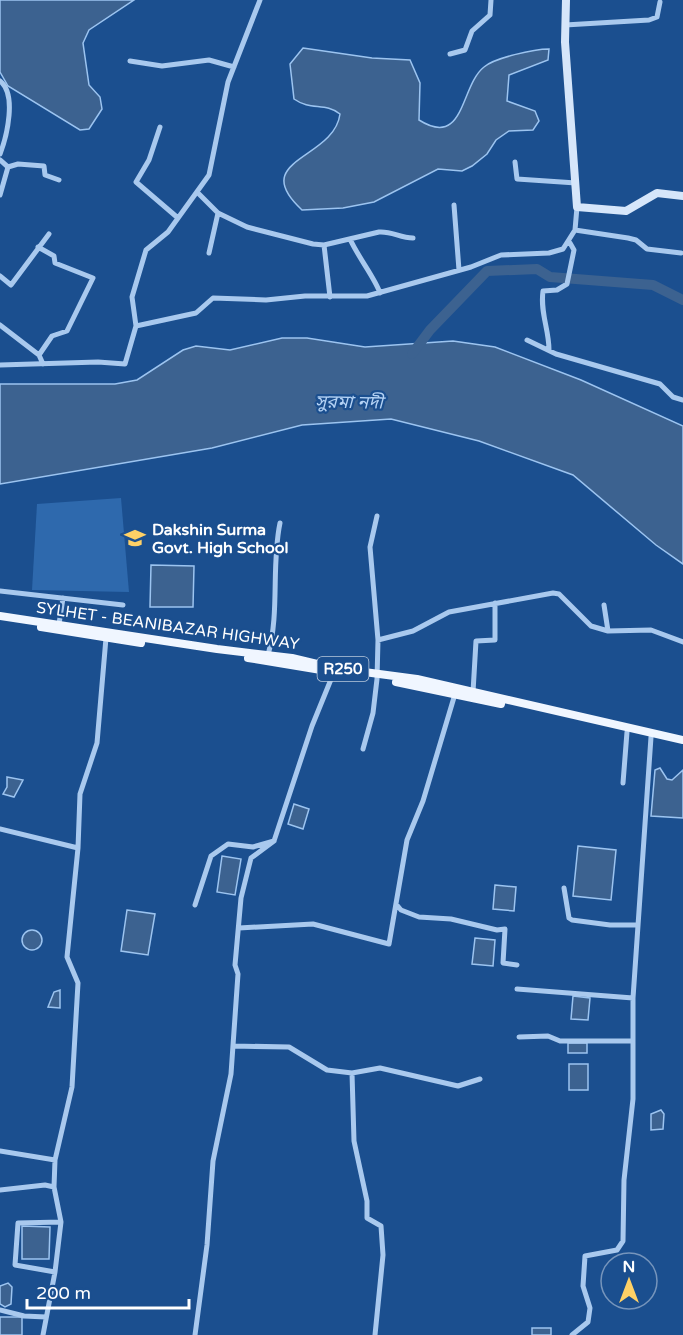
<svg xmlns="http://www.w3.org/2000/svg" width="683" height="1335" viewBox="0 0 683 1335" font-family="'Varela Round','Noto Sans Bengali',sans-serif">
  <style>
    .green { fill: #2e69ad }
    .water { fill: #3c6290; stroke: #9cc4f0; stroke-width: 1.5 }
    .lines { fill: none; stroke-linecap: round; stroke-linejoin: round }
    .river { stroke: #3c6290; stroke-width: 10 }
    .street { stroke: #a9c9ee; stroke-width: 5 }
    .secondary { stroke: #d6e6fa; stroke-width: 8 }
    .primary { stroke: #f0f6ff; stroke-width: 8 }
    .labels { text-anchor: middle; stroke-width: 4.5; stroke-linejoin: round; paint-order: stroke }
    .shield { fill: #1b4f8f; stroke: #bbcadd; stroke-width: 1.5 }
    .shield-label { font-size: 15px; font-weight: bold; fill: #fff }
    .poi-label { font-size: 16px; font-weight: bold; fill: #fff; stroke: #1b4f8f; text-anchor: start }
    .street-label { font-size: 16px; fill: #fff; stroke: #1b4f8f }
    .water-label { font-size: 18px; font-style: italic; fill: #b5d3f5; stroke: #1b4f8f }
  </style>
  <rect width="100%" height="100%" fill="#1b4f8f"/>
  <path class="green" d="M121,498L129,592L32,590L37,504Z"/>
  <path class="water" d="M0,0H134L89,30L83,43L89,85L100,97L102,109L89,129L80,130L8,86L0,72Z
    M303,48L372,58L410,60L420,83L419,120C465,149 460,86 484,67C494,58 534,49 549,49L548,60L509,75L507,101L535,111L539,121L533,130L509,131L496,140L487,154L472,166L462,171L438,169L374,202L343,208L302,210C247,159 334,160 340,114C325,102 311,111 294,99L290,64Z
    M282,338H307L365,347L453,341L495,347L581,380L683,426V564L656,545L573,475L479,441L391,419L302,425L212,448L0,484V384H115L137,380L183,350L196,346L230,350Z
    M151,565L194,566L193,607H150Z
    M660,768L667,779L672,780L683,770V818L651,816L655,770Z
    M7,777L23,780L14,797L3,794L7,787Z
    M294,804L309,809L303,829L288,824Z
    M578,846L616,850L611,900L573,896Z
    M222,856L241,859L235,895L217,892Z
    M495,885L516,887L514,911L493,909Z
    M127,910L155,914L148,955L121,951Z
    M22 940a10 10 0 1 1 20 0a10 10 0 1 1-20 0Z
    M475,938L495,940L493,966L472,964Z
    M60,990V1008L48,1007L54,992Z
    M573,996L590,998L588,1020L571,1019Z
    M568,1043H587V1053H568Z
    M569,1064H588V1090H569Z
    M661,1110L664,1114L663,1129L651,1130V1114Z
    M22,1226L50,1227L49,1259H22Z
    M8,1283L12,1287L11,1304L5,1307L0,1304V1286Z
    M0,1317H22V1335H0Z
    M532,1328H551V1335H532Z"/>
  <g class="lines">
    <path class="river" d="M412,354L430,330L487,271L537,269L550,277L653,285L683,300"/>
    <path class="street" d="M565,25L649,20L657,17L660,2
      M450,54L465,50L472,31L490,15L491,0
      M130,61L162,66L209,60L234,67
      M0,81C17,94 7,136 0,154
      M160,127L149,160L136,182L178,218
      M0,160L8,167L0,195
      M515,162L517,179L576,183
      M8,167L18,164L44,166L45,175L59,180
      M197,192L218,213L247,227L313,244L324,245L379,232C392,231 400,238 413,238
      M454,205L459,270
      M575,230L628,238L636,240L647,249L681,253
      M350,239C358,257 375,278 380,293
      M324,245L330,297
      M38,247L54,256L55,263L93,278L67,331L52,336L39,355
      M209,253L218,213
      M0,276L11,285L49,234
      M0,325L39,355L43,364
      M136,326L132,297L146,250L168,232L209,175L228,82L260,0
      M527,340L556,354L660,384L673,397L683,400
      M549,350C549,329 540,313 543,291L557,290L567,284L574,250L570,243
      M0,365L98,362L125,364L136,326L196,313L213,298L266,300L305,296H367L471,267L501,255L549,253L563,249L575,230L577,207
      M0,591L123,605
      M604,605L608,631
      M59,624L63,598
      M378,640L413,631L449,612L553,593L559,594L591,626L608,631L651,630L683,642
      M268,655C280,612 271,566 280,523
      M473,692L476,641L495,640V603
      M363,749L373,713L377,679L378,640L370,547L377,516
      M623,783L627,732
      M0,829L78,848
      M564,888L569,918L572,920L610,925H638
      M396,904L401,910L419,917L451,919L497,930L505,929L503,963L517,965
      M195,905L211,856L228,844L253,847L274,841L312,726L334,672
      M239,928L313,924L389,944L407,840L423,801L455,694
      M517,989L633,998
      M519,1037L548,1036L560,1041H633
      M233,1046L289,1047L327,1070L352,1073L380,1068L458,1086L480,1079
      M352,1073L354,1141L367,1201V1218L381,1226L383,1255L375,1335
      M0,1151L55,1160
      M0,1190L45,1185L54,1187
      M55,1272L15,1265L18,1223L61,1222
      M0,1310L24,1316L46,1317
      M43,1335L55,1272L61,1222L54,1187L55,1160L72,1087L78,983L67,957L78,848L80,794L97,743L106,638
      M195,1335L207,1245L213,1161L231,1074L238,974L235,965L241,898L251,858L274,841
      M572,1335L588,1322L590,1308L583,1286L585,1256L617,1250L623,1241L624,1180L633,1099V998L651,737"/>
    <path class="secondary" d="M566,0L565,42L577,207L626,211L657,193L683,196"/>
    <path class="primary" d="M0,616L217,649L292,658L334,668L417,679L683,740
      M41,627L141,643
      M248,658L321,670
      M396,682L501,704"/>
  </g>
  <defs>
    <symbol id="school-bare" viewBox="-9 -9 18 18"><path d="M0-5L7-2L0 1L-7-2ZM-4 1L0 2.5L4 1V4Q0 6-4 4Z" fill="#ffd166" stroke="#1b4f8f" stroke-width="2.5" paint-order="stroke"/></symbol>
  </defs>
  <g fill-rule="evenodd">
    <use href="#school-bare" x="120" y="523" width="30" height="30"/>
  </g>
  <g class="labels">
    <rect class="shield" x="317.5" y="657" width="51" height="24" rx="4.5"/>
    <g class="shield-label">
      <text x="343" y="674">R250</text>
    </g>
    <g class="poi-label">
      <text x="152" y="535">Dakshin Surma<tspan x="152" dy="18">Govt. High School</tspan></text>
    </g>
    <g class="street-label">
      <text transform="translate(168 625) rotate(8)" y="6">SYLHET - BEANIBAZAR HIGHWAY</text>
    </g>
    <g class="water-label">
      <text transform="translate(349 402) rotate(1)" y="6">সুরমা নদী</text>
    </g>
  </g>
  <g transform="translate(629 1281)"><circle r="28" fill="#1b4f8f" stroke="#7695bc" stroke-width="1.5"/>
  <path d="M0-4.5L10 22L0 15L-10 22Z" fill="#ffd166"/>
  <text y="-9" font-size="16" font-weight="bold" text-anchor="middle" fill="#ffffff">N</text>
  </g>
  <path d="M27 1299v9h162v-9" fill="none" stroke="#ffffff" stroke-width="3"/>
  <text x="36" y="1299" font-size="18" fill="#ffffff" stroke="#1b4f8f" stroke-width="4.5" paint-order="stroke">200 m</text>
</svg>
